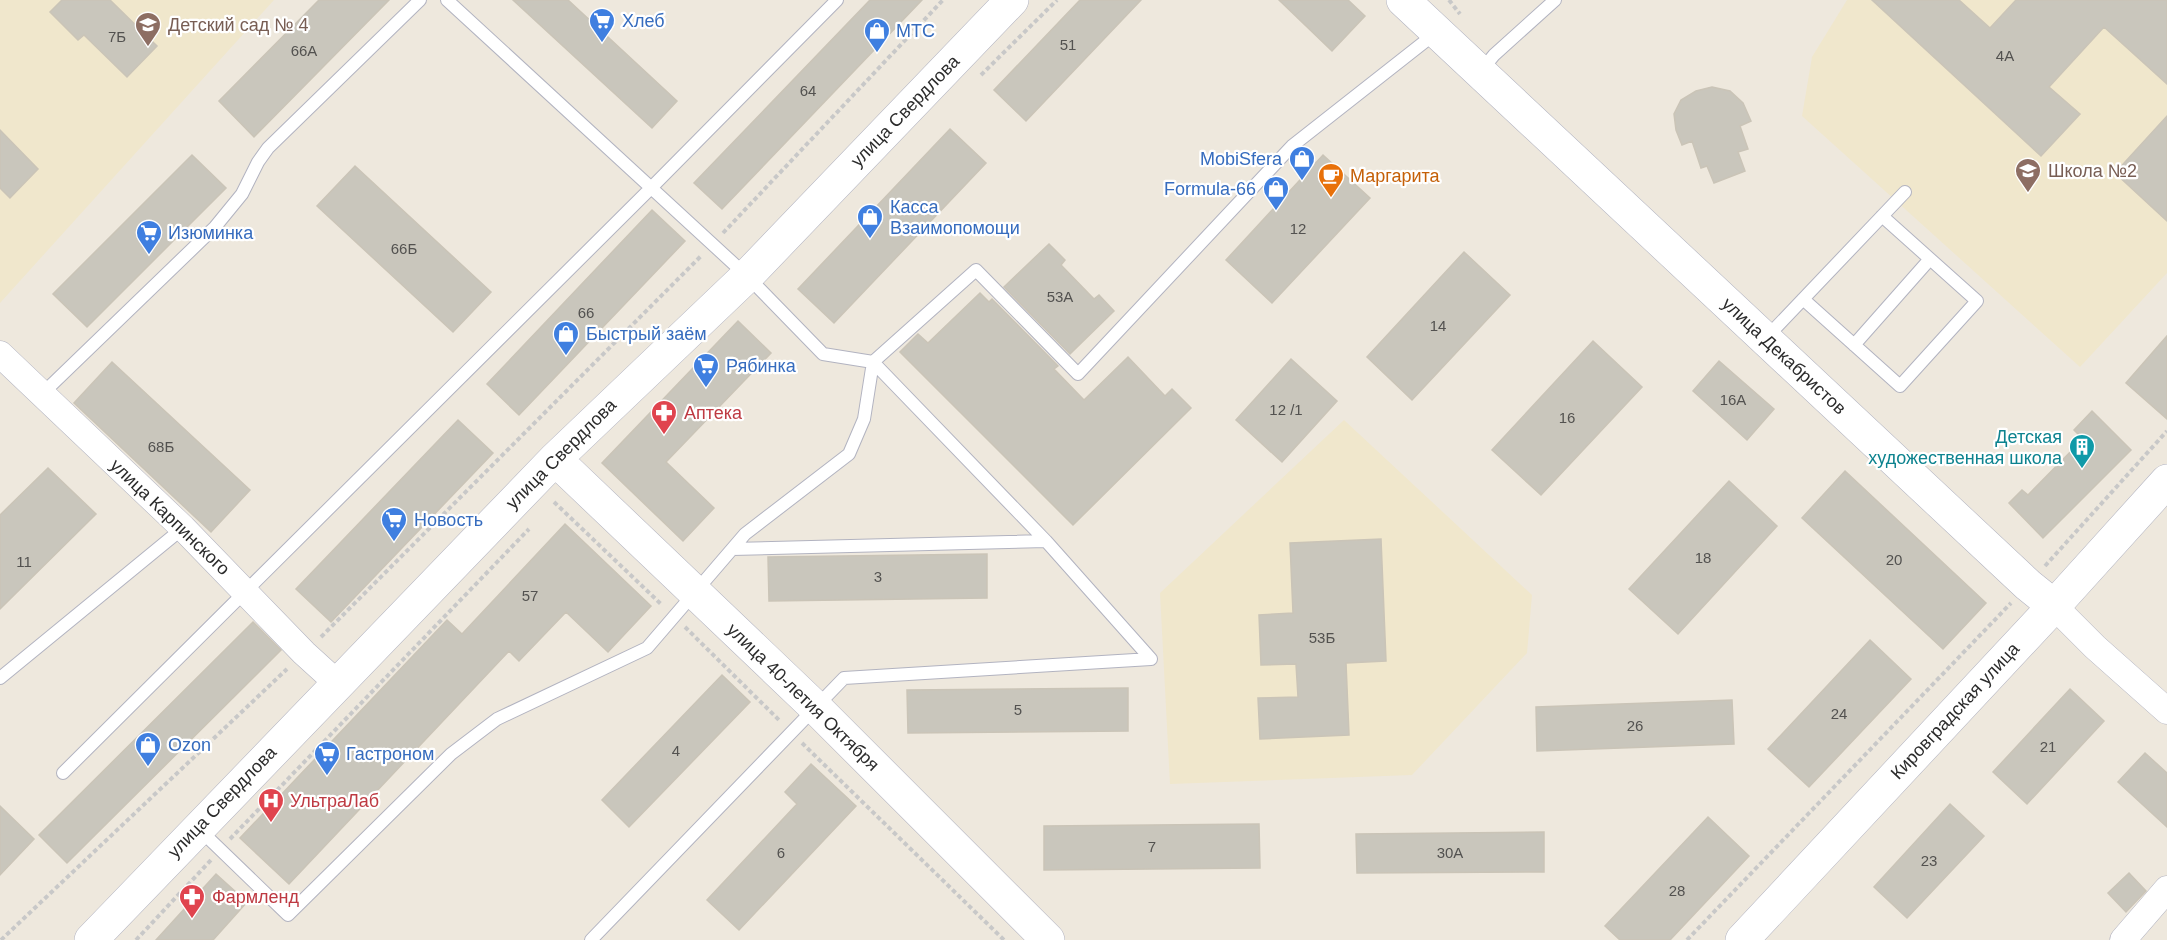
<svg xmlns="http://www.w3.org/2000/svg" width="2167" height="940" viewBox="0 0 2167 940" font-family="Helvetica,sans-serif">
  <style>
    .education { fill: #f0e7cc }
    .building { fill: #c9c6bc; stroke: #cac4b7; stroke-width: 1.5 }
    .lines { fill: none; stroke-linecap: round; stroke-linejoin: round }
    .lane-casing { stroke: #b2b3c0; stroke-width: 14 }
    .street-casing { stroke: #b2b3c0; stroke-width: 27 }
    .secondary-casing { stroke: #b2b3c0; stroke-width: 34 }
    .path { stroke: #c8c8c8; stroke-width: 4; stroke-dasharray: 4.5 3; stroke-linecap: butt }
    .lane { stroke: #fff; stroke-width: 12 }
    .street { stroke: #fff; stroke-width: 26 }
    .secondary { stroke: #fff; stroke-width: 33 }
    .labels { text-anchor: middle; stroke-width: 4.5; stroke-linejoin: round; paint-order: stroke }
    .number-label { font-size: 15px; fill: #535250 }
    .shop-label { font-size: 18px; fill: #366cbe; stroke: #fff; text-anchor: start }
    .education-label { font-size: 18px; fill: #785e54; stroke: #fff; text-anchor: start }
    .street-label { font-size: 18px; fill: #2c2c2c; stroke: #fff }
    .food-label { font-size: 18px; fill: #c56008; stroke: #fff; text-anchor: start }
    .health-label { font-size: 18px; fill: #be3a42; stroke: #fff; text-anchor: start }
    .culture-label { font-size: 18px; fill: #0d838f; stroke: #fff; text-anchor: end }
  </style>
  <rect width="100%" height="100%" fill="#eee8dd"/>
  <path class="education" d="M0,0H274L0,303Z
    M1847,0H2167V273L2080,367L1802,116L1812,57Z
    M1344,420L1532,595L1527,653L1412,775L1170,784L1160,593Z"/>
  <path class="building" d="M62,0H110L157,46L127,77L84,35L78,40L50,12Z
    M319,0H389L254,137L219,101Z
    M513,0H568L677,101L652,128Z
    M870,0H922L722,209L694,183Z
    M1080,0H1141L1026,121L994,90Z
    M1279,0H1348L1365,16L1332,51Z
    M1872,0H1959L1990,28L2016,0H2167V84L2104,27L2049,87L2080,114L2041,156Z
    M1712,87L1730,91L1743,103L1751,121L1740,126L1748,149L1738,152L1745,171L1714,183L1707,166L1701,168L1692,141L1682,145L1676,130L1674,114L1681,100L1696,91Z
    M2167,116V221L2115,173Z
    M950,129L986,163L834,323L798,289Z
    M0,130L38,169L10,198L0,188Z
    M192,155L226,188L87,327L53,294Z
    M1323,155L1370,198L1272,303L1226,260Z
    M355,166L491,292L453,332L317,206Z
    M652,210L685,241L519,415L487,384Z
    M1049,244L1065,260L1061,265L1094,299L1099,295L1114,311L1070,354L1004,287Z
    M1464,252L1510,295L1412,400L1367,357Z
    M980,293L989,302L992,299L1058,366L1054,369L1084,400L1128,357L1165,396L1172,389L1191,408L1073,525L900,352L918,334L928,343Z
    M738,321L771,353L666,462L714,508L683,541L602,463Z
    M2167,336V419L2126,383Z
    M1593,341L1642,387L1541,495L1492,450Z
    M1291,359L1337,401L1282,462L1236,420Z
    M1719,361L1774,409L1747,440L1693,391Z
    M112,362L250,490L211,532L74,403Z
    M2092,411L2131,450L2043,538L2009,503L2022,490L2028,495L2083,439L2074,430Z
    M458,420L493,453L331,622L296,589Z
    M48,468L96,514L0,609V515Z
    M1845,471L1986,603L1943,649L1802,518Z
    M1729,481L1777,526L1678,634L1629,589Z
    M565,524L651,606L608,652L566,612L519,661L509,651L289,884L240,838L447,620L462,634Z
    M1381,539L1386,661L1346,663L1349,735L1260,739L1258,698L1298,697L1296,664L1261,665L1259,615L1293,613L1290,543Z
    M987,554V598L769,601L768,557Z
    M253,622L281,650L67,863L39,835Z
    M1870,640L1911,679L1809,787L1768,749Z
    M722,675L750,702L629,827L602,800Z
    M1128,688V731L908,733L907,690Z
    M2070,689L2104,721L2027,804L1993,772Z
    M1732,700L1734,744L1537,751L1536,707Z
    M2145,753L2167,773V827L2118,782Z
    M811,764L856,806L739,930L707,900L797,804L785,792Z
    M1950,804L1984,836L1907,918L1874,887Z
    M0,806L34,839L0,875Z
    M1708,817L1749,856L1670,940H1620L1605,926Z
    M1259,824L1260,868L1044,870V826Z
    M1544,832V872L1357,873L1356,834Z
    M2129,873L2146,891L2126,912L2108,893Z
    M216,874L247,902L213,940H156Z"/>
  <g class="lines">
    <defs>
      <path id="lane" d="M447,0L747,276L823,354L873,362L976,270L1078,374L1292,146L1437,32
        M1481,71L1494,55L1555,0
        M1803,299L1900,386L1977,301L1882,216
        M1766,338L1905,192
        M1854,345L1930,259
        M873,362L1046,541L1151,659
        M41,395L215,227L242,194L258,162L268,148L420,0
        M732,549L1046,541
        M0,678L183,528
        M63,773L651,188L837,0
        M200,830L288,915L451,754L497,719L647,648L745,534L849,454L864,419L873,362
        M591,940L844,678L1151,659"/>
      <path id="street" d="M0,354L183,528L304,653L337,683
        M2054,606L2095,647L2167,711
        M2123,940L2167,889"/>
      <path id="secondary" d="M1403,0L2028,585L2054,606
        M555,459L814,706L1048,940
        M91,940L555,459L747,276L1012,0
        M1742,940L2054,606L2167,481"/>
    </defs>
    <use href="#lane" class="lane-casing"/>
    <use href="#street" class="street-casing"/>
    <use href="#secondary" class="secondary-casing"/>
    <path class="path" d="M1449,0L1460,14
      M981,75L1057,0
      M723,233L943,0
      M554,502L662,605
      M2045,566L2167,431
      M685,627L780,721
      M321,637L701,256
      M802,743L1004,940
      M230,839L529,529
      M1,940L287,669
      M136,940L211,860
      M1687,940L2011,603"/>
    <use href="#lane" class="lane"/>
    <use href="#street" class="street"/>
    <use href="#secondary" class="secondary"/>
  </g>
  <defs>
    <symbol id="supermarket-pin" viewBox="-11 -11 22 30"><path d="M0 17L-7.5 6A9.5 9.5 0 1 1 7.5 6Z" fill="#3f7fe0" stroke="#fff"/><path d="M-6-5.5h2.5l.6 2H6L4.5 2H-2.5L-4.4-4H-6ZM-1.5 3.2a1.3 1.3 0 1 0 .1 0ZM3 3.2a1.3 1.3 0 1 0 .1 0Z" fill="#fff"/></symbol>
    <symbol id="school-pin" viewBox="-11 -11 22 30"><path d="M0 17L-7.5 6A9.5 9.5 0 1 1 7.5 6Z" fill="#8d6e63" stroke="#fff"/><path d="M0-5L7-2L0 1L-7-2ZM-4 1L0 2.5L4 1V4Q0 6-4 4Z" fill="#fff"/></symbol>
    <symbol id="shop-pin" viewBox="-11 -11 22 30"><path d="M0 17L-7.5 6A9.5 9.5 0 1 1 7.5 6Z" fill="#3f7fe0" stroke="#fff"/><path d="M-5-2.5h2.3a2.7 3.5 0 0 1 5.4 0H5L5.5 6h-11ZM-1.5-2.5h3a1.5 2.3 0 0 0-3 0Z" fill="#fff"/></symbol>
    <symbol id="cafe-pin" viewBox="-11 -11 22 30"><path d="M0 17L-7.5 6A9.5 9.5 0 1 1 7.5 6Z" fill="#e8710a" stroke="#fff"/><path d="M-5.5-4.5H6V0H3Q3 3.5 0 3.5H-2.5Q-5.5 3.5-5.5 0ZM3-3.2v2h1.7v-2ZM-6 4.5H4V6H-6Z" fill="#fff"/></symbol>
    <symbol id="pharmacy-pin" viewBox="-11 -11 22 30"><path d="M0 17L-7.5 6A9.5 9.5 0 1 1 7.5 6Z" fill="#e0444e" stroke="#fff"/><path d="M-2-6h4v4h4v4h-4v4h-4v-4h-4v-4h4Z" fill="#fff"/></symbol>
    <symbol id="building-pin" viewBox="-11 -11 22 30"><path d="M0 17L-7.5 6A9.5 9.5 0 1 1 7.5 6Z" fill="#0f9aa8" stroke="#fff"/><path d="M-4-6H4V6H1V3H-1V6H-4ZM-2.5-4.3h1.7v1.8h-1.7ZM.8-4.3h1.7v1.8H.8ZM-2.5-1h1.7V.8h-1.7ZM.8-1h1.7V.8H.8Z" fill="#fff"/></symbol>
    <symbol id="hospital-pin" viewBox="-11 -11 22 30"><path d="M0 17L-7.5 6A9.5 9.5 0 1 1 7.5 6Z" fill="#e0444e" stroke="#fff"/><path d="M-5-5h3v3.5h4V-5h3V5h-3V1.5h-4V5h-3Z" fill="#fff"/></symbol>
  </defs>
  <g fill-rule="evenodd">
    <use href="#supermarket-pin" x="587" y="6" width="30" height="40"/>
    <use href="#school-pin" x="133" y="10" width="30" height="40"/>
    <use href="#shop-pin" x="862" y="16" width="30" height="40"/>
    <use href="#shop-pin" x="1287" y="144" width="30" height="40"/>
    <use href="#school-pin" x="2013" y="156" width="30" height="40"/>
    <use href="#cafe-pin" x="1316" y="161" width="30" height="40"/>
    <use href="#shop-pin" x="1261" y="174" width="30" height="40"/>
    <use href="#shop-pin" x="855" y="202" width="30" height="40"/>
    <use href="#supermarket-pin" x="134" y="218" width="30" height="40"/>
    <use href="#shop-pin" x="551" y="319" width="30" height="40"/>
    <use href="#supermarket-pin" x="691" y="351" width="30" height="40"/>
    <use href="#pharmacy-pin" x="649" y="398" width="30" height="40"/>
    <use href="#building-pin" x="2067" y="432" width="30" height="40"/>
    <use href="#supermarket-pin" x="379" y="505" width="30" height="40"/>
    <use href="#shop-pin" x="133" y="730" width="30" height="40"/>
    <use href="#supermarket-pin" x="312" y="739" width="30" height="40"/>
    <use href="#hospital-pin" x="256" y="786" width="30" height="40"/>
    <use href="#pharmacy-pin" x="177" y="882" width="30" height="40"/>
  </g>
  <g class="labels">
    <g class="number-label">
      <text x="117" y="42">7Б</text>
      <text x="1068" y="50">51</text>
      <text x="304" y="56">66А</text>
      <text x="2005" y="61">4А</text>
      <text x="808" y="96">64</text>
      <text x="1298" y="234">12</text>
      <text x="404" y="254">66Б</text>
      <text x="1060" y="302">53А</text>
      <text x="586" y="318">66</text>
      <text x="1438" y="331">14</text>
      <text x="1733" y="405">16А</text>
      <text x="1286" y="415">12 /1</text>
      <text x="1567" y="423">16</text>
      <text x="161" y="452">68Б</text>
      <text x="1703" y="563">18</text>
      <text x="1894" y="565">20</text>
      <text x="24" y="567">11</text>
      <text x="878" y="582">3</text>
      <text x="530" y="601">57</text>
      <text x="1322" y="643">53Б</text>
      <text x="1018" y="715">5</text>
      <text x="1839" y="719">24</text>
      <text x="1635" y="731">26</text>
      <text x="2048" y="752">21</text>
      <text x="676" y="756">4</text>
      <text x="1152" y="852">7</text>
      <text x="781" y="858">6</text>
      <text x="1450" y="858">30А</text>
      <text x="1929" y="866">23</text>
      <text x="1677" y="896">28</text>
    </g>
    <g class="shop-label">
      <text x="622" y="27">Хлеб</text>
      <text x="896" y="37">МТС</text>
      <text x="1282" y="165" text-anchor="end">MobiSfera</text>
      <text x="1256" y="195" text-anchor="end">Formula-66</text>
      <text x="890" y="213">Касса<tspan x="890" dy="21">Взаимопомощи</tspan></text>
      <text x="168" y="239">Изюминка</text>
      <text x="586" y="340">Быстрый заём</text>
      <text x="726" y="372">Рябинка</text>
      <text x="414" y="526">Новость</text>
      <text x="168" y="751">Ozon</text>
      <text x="346" y="760">Гастроном</text>
    </g>
    <g class="education-label">
      <text x="168" y="31">Детский сад № 4</text>
      <text x="2048" y="177">Школа №2</text>
    </g>
    <g class="street-label">
      <text transform="translate(905 111) rotate(-46)" y="6">улица Свердлова</text>
      <text transform="translate(1784 356) rotate(43)" y="6">улица Декабристов</text>
      <text transform="translate(561 454) rotate(-45)" y="6">улица Свердлова</text>
      <text transform="translate(170 517) rotate(44)" y="6">улица Карпинского</text>
      <text transform="translate(803 697) rotate(44)" y="6">улица 40-летия Октября</text>
      <text transform="translate(1955 711) rotate(-47)" y="6">Кировградская улица</text>
      <text transform="translate(222 802) rotate(-46)" y="6">улица Свердлова</text>
    </g>
    <g class="food-label">
      <text x="1350" y="182">Маргарита</text>
    </g>
    <g class="health-label">
      <text x="684" y="419">Аптека</text>
      <text x="290" y="807">УльтраЛаб</text>
      <text x="212" y="903">Фармленд</text>
    </g>
    <g class="culture-label">
      <text x="2062" y="443">Детская<tspan x="2062" dy="21">художественная школа</tspan></text>
    </g>
  </g>
</svg>
